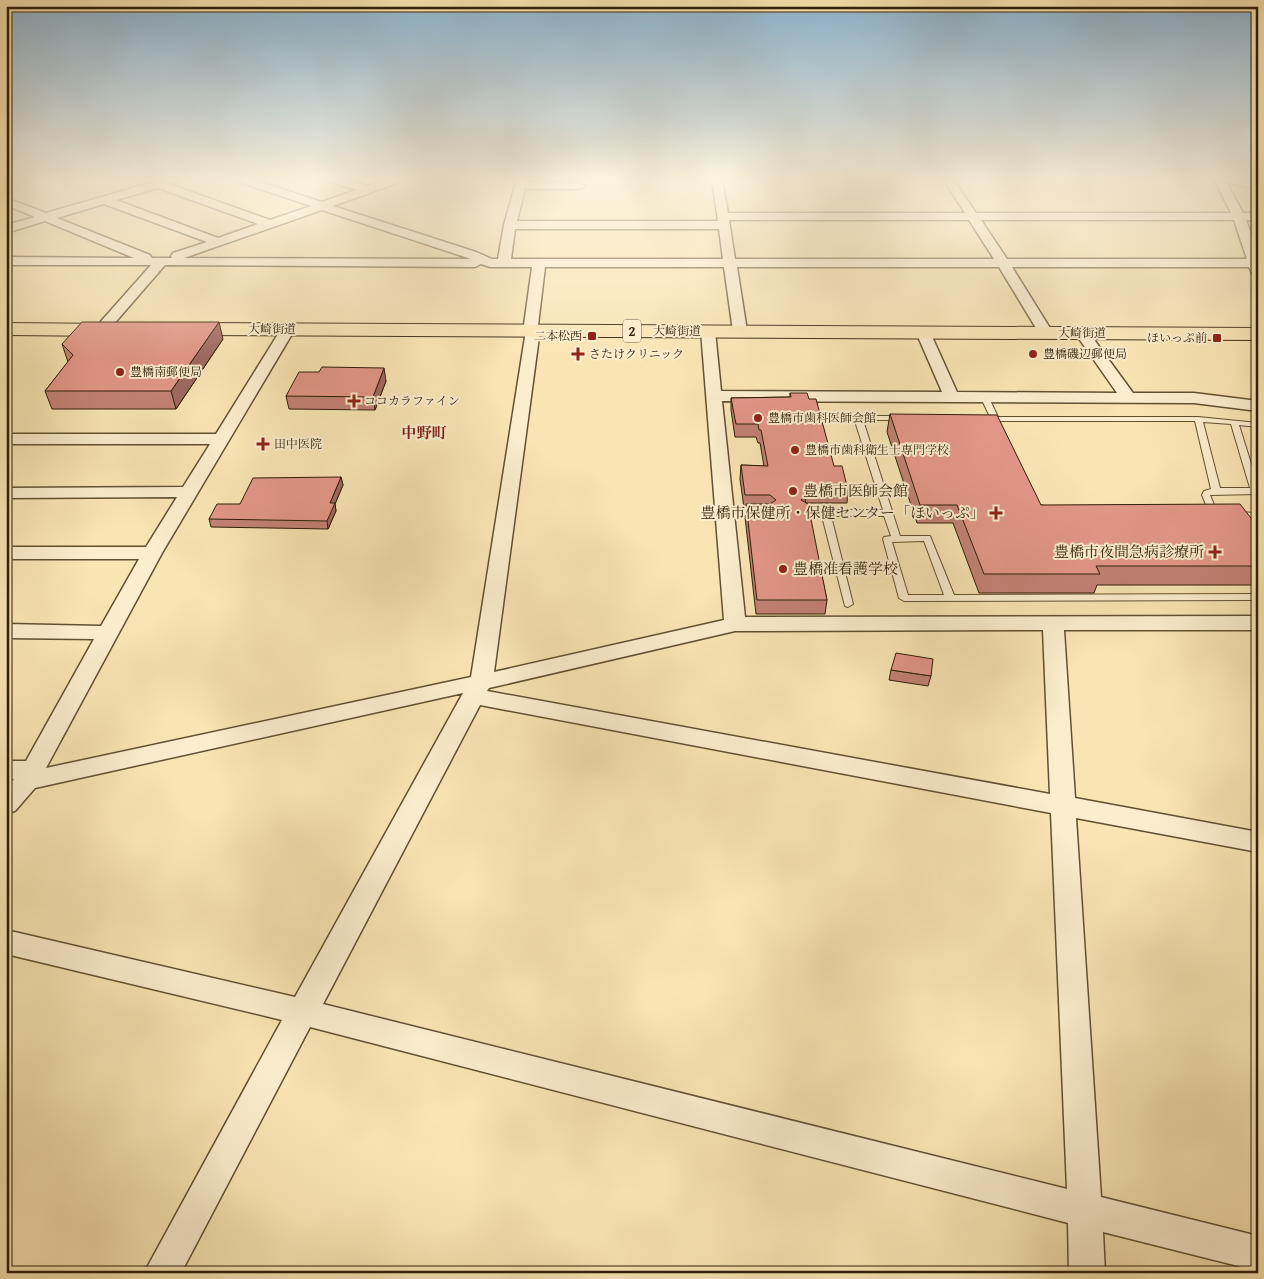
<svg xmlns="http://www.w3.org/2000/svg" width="1264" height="1279" viewBox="0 0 1264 1279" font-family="'Gentium Book Plus','Noto Serif JP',serif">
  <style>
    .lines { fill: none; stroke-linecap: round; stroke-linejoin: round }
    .lane-casing { stroke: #615032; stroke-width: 2 }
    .street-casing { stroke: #615032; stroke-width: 3 }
    .secondary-casing { stroke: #2e1e07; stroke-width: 2 }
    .primary-casing { stroke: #2e1e07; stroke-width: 2 }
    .lane { fill: #fbedce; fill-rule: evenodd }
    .street { fill: #fbedce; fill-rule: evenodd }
    .secondary { fill: #fbedce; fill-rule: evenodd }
    .primary { fill: #f9e4b3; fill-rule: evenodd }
    .wall { fill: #c28175; stroke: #2e1e07 }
    .shaded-wall { fill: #9e695f; stroke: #2e1e07 }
    .building { fill: #e29688; stroke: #2e1e07 }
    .poi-dot { fill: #8f2418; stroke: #fbedce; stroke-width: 2 }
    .labels { text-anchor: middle; stroke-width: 4; stroke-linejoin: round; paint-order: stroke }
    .far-street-label { font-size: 12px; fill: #2e1e07; stroke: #fbedce }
    .far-poi-label { font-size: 12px; fill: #2e1e07; stroke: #fbedce; text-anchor: start }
    .shield { fill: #fbedce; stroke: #6c5c43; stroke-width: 1 }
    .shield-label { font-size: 14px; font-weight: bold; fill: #2e1e07 }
    .far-quarter-label { font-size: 15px; font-weight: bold; fill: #7a1f14; stroke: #fbedce }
    .poi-label { font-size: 15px; fill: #2e1e07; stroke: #fbedce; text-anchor: start }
  </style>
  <rect width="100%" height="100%" fill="#f9e4b3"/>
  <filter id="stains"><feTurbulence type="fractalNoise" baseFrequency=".004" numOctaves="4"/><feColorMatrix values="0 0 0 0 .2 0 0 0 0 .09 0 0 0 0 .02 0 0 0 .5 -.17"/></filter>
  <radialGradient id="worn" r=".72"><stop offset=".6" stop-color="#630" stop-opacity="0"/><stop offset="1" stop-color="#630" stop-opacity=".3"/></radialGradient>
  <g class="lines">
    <defs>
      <path id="lane" d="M982,396H988L998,417H1198L1258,423V427L1239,425L1258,486V494L1210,495L1217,512L1221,515L1217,518L1211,517L1202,495L1204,491L1211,489L1195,421H982V417H990L981,398ZM1203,422L1231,424L1250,488H1220Z
        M855,416H903L907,418L903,420H863L900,536H930L954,595L1258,594V600L904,601L899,598L883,539L884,537L891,536L884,516H831L853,604L848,607L845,606L822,516H805L801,513L805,510H883L854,418ZM924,541L944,595H908L892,542Z
        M724,510H758L762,513L758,516L721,515L720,513Z
        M1236,512L1258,513V519L1233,517L1232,515Z"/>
      <path id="street" d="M163,179H180L169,184L270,220L311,206L236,181L235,179H251L322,202L356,190L328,181L327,179H344L367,186L388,179H404L403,181L333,206L476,252L492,259H498L504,225L517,179H527V183H579L585,186L579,189H525L517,221H718L712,179H722L728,213H965L943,179H953L976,213H1231L1214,179H1239L1258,184V190L1226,182L1243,213H1258V221L1246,220L1258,253V267H1012L1053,333L1051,336H1041L1039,333L999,267H737L747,331L745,334H735L733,331L724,267H545L538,325L539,337L494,672L724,620L701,331L703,328H713L715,331L721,391L942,392L916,332L918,329H928L930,332L957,392L1117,393L1075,333L1077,330H1087L1133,393H1194L1258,401V411L1194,403L722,401L745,617L1258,616V630H1064L1075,798L1258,832V852L1076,818L1101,1197L1258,1236V1271L1103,1232L1105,1273H1069L1068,1223L310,1027L181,1273H144L282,1020L6,954V930L295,997L463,693L35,788L15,811L6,813V788L14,779H6V761H26L94,639L6,638V624L101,626L139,559H6V547H146L177,497L6,498V488L183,487L210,444H6V434H216L283,326H293L295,329L162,553L46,768L471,677L525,337L524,325L532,267H490L481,264L475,267L165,265L106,333H96L94,330L96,327L151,265H6V257L134,258L45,221L6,233V225L35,217L6,205V198L46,213L150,183L151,181ZM158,188L258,224L218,238L116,200ZM104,204L207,242L173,253L171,256L172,258H152L150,255L57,218ZM322,210L468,258L471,259L184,258ZM729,220H969L994,259H735ZM981,220H1234L1247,259H1007ZM515,229H719L723,259H511ZM1043,630L1050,794L487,691L489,688L735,631ZM480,705L1051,813L1067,1189L323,1004Z"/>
      <path id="secondary" d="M1255,258L1258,259V275L1252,274L1247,263L1249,259Z"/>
      <path id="primary" d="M6,323L112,324L119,326L121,330L119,334L112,336L6,335Z
        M183,323L1258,328V340L183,335L176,333L174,329L176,325Z"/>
    </defs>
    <use href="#lane" class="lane-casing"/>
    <use href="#street" class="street-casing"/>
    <use href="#secondary" class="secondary-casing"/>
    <use href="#primary" class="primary-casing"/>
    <use href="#lane" class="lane"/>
    <use href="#street" class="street"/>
    <use href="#secondary" class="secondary"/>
    <use href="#primary" class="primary"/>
  </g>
  <path class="wall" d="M223,339L176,409H52L45,391L68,362L62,344Z
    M386,381L375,410L289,409L286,396Z
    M790,393L848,490L847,503H806L827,600L825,614H756L745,517L746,508H744L740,479L741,465L764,466L760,443H758L756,437H735L731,410V398L790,397Z
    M890,414L1041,505L1258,527V585H1097L1094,593H979L953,523H917L887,432Z
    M341,477L343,485L335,504L336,511L328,529L211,527L209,519L240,504Z
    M891,670L931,676L928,686L889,680Z"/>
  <path class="shaded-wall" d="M219,322L223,339L176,409L171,391Z
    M384,368L386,381L375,410L373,397Z
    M341,477L343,485L335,504L336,511L328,529L327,521L330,503Z
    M806,495L805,508L801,500Z"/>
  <path class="building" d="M82,322H219L171,391H45L73,355L62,344Z
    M322,367L384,368L373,397L286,396L299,372H319Z
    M790,393H807L809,399H816L834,466H842L848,490L805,489L806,495L801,500L808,504L827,600H757L746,504H770L776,500L770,495H745L741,465L768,466L761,430H759L758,424H736L731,398L791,397Z
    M890,414L997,415L1041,505L1240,504L1258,527V566H1096L1100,574H984L957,505H920Z
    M341,477L330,503H335L327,521L209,519L217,504H240L253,478Z
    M896,653L933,659L931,676L891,670Z"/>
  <linearGradient id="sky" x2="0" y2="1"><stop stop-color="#8cb7d5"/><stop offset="0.5" stop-color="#fcf3dd"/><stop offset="1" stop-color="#fcf3dd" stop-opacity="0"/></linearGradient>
  <rect width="1264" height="358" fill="url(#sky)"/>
  <g class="poi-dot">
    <rect x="587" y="331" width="10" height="10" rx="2.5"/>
    <rect x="1212" y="333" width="10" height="10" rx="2.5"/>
    <path d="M575.5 346.5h5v5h5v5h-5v5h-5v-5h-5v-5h5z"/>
    <circle cx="1033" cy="354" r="5"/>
    <circle cx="120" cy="372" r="5"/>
    <path d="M351.5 393.5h5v5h5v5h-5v5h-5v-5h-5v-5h5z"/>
    <circle cx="758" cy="418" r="5"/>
    <path d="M260.5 436.5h5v5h5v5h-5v5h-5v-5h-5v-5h5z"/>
    <circle cx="795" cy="450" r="5"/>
    <circle cx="793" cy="491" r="5"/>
    <path d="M993.5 505.5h5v5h5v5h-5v5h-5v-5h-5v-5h5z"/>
    <path d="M1212.5 544.5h5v5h5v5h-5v5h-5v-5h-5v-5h5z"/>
    <circle cx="783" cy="569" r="5"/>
  </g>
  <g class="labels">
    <g class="far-street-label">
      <text x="272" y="333">大崎街道</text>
      <text x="677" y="335">大崎街道</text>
      <text x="1082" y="337">大崎街道</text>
    </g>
    <g class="far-poi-label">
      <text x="582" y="340" text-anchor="end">二本松西</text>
      <text x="1207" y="342" text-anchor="end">ほいっぷ前</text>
      <text x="589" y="358">さたけクリニック</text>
      <text x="1043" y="358">豊橋磯辺郵便局</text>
      <text x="130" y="376">豊橋南郵便局</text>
      <text x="364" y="405">ココカラファイン</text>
      <text x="768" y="422">豊橋市歯科医師会館</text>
      <text x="274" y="448">田中医院</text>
      <text x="805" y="454">豊橋市歯科衛生士専門学校</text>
    </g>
    <rect class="shield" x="623" y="319.5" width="18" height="23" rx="4"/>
    <g class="shield-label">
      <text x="632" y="336">2</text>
    </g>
    <g class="far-quarter-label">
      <text x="424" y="438">中野町</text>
    </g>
    <g class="poi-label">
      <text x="803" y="496">豊橋市医師会館</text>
      <text x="985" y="518" text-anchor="end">豊橋市保健所・保健センター「ほいっぷ」</text>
      <text x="1204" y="557" text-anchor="end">豊橋市夜間急病診療所</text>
      <text x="793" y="574">豊橋准看護学校</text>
    </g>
  </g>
  <rect width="1264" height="1279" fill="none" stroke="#f9e4b3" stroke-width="25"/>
  <rect x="8" y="8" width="1249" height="1264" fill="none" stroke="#2e1e07" stroke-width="2.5"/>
  <rect x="12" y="12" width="1239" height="1254" fill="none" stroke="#2e1e07"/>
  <rect width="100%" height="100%" filter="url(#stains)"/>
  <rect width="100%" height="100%" fill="url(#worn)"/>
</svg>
